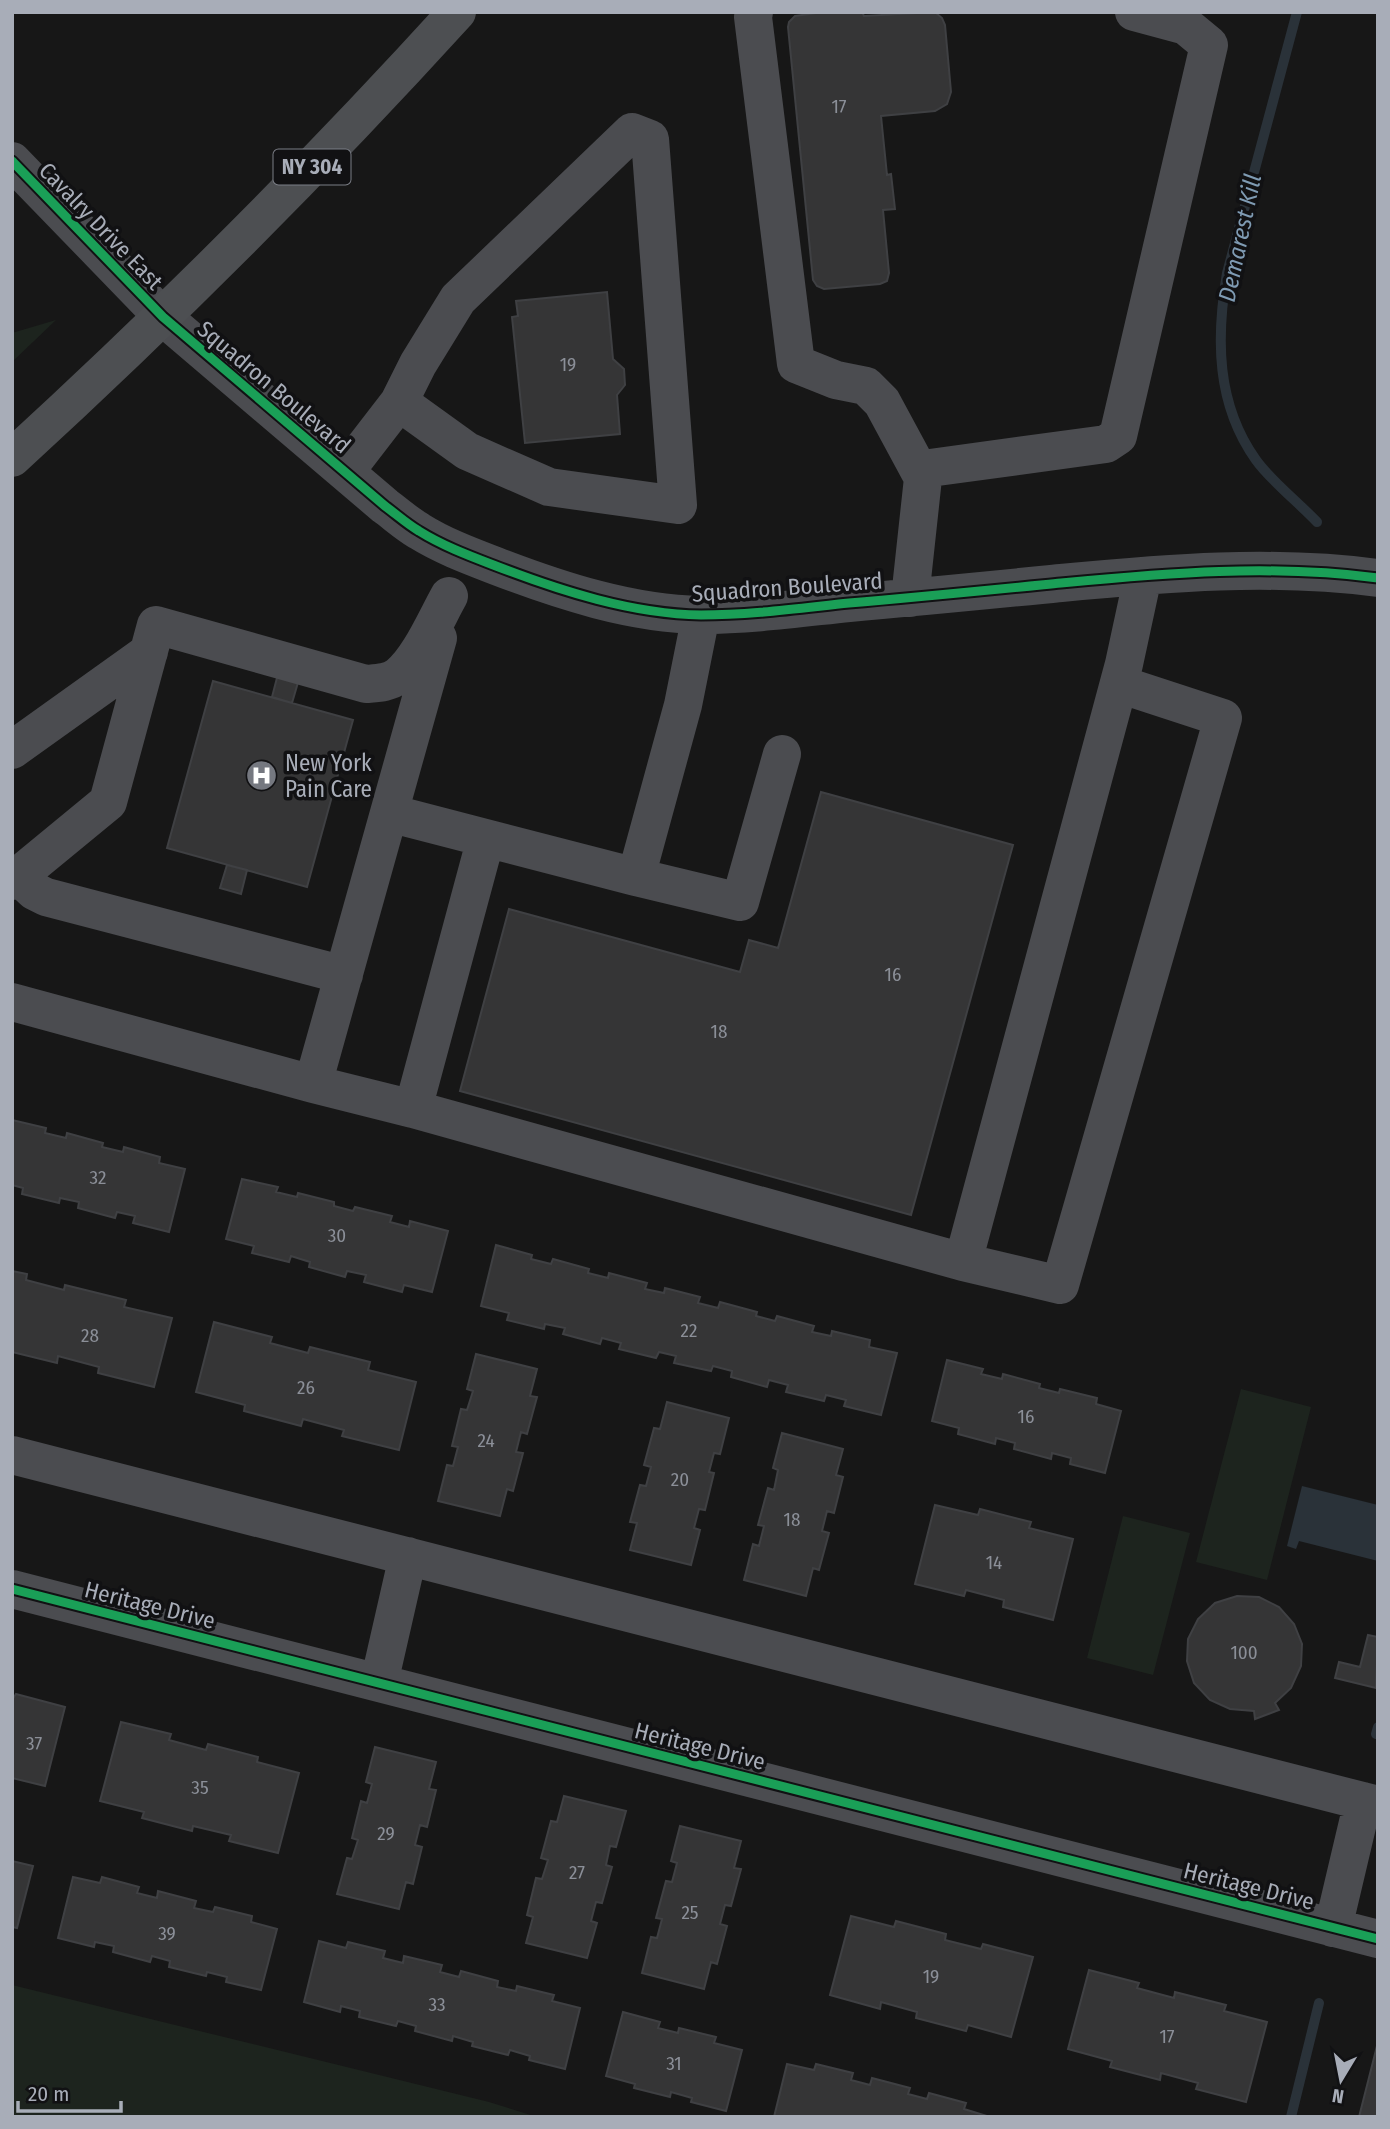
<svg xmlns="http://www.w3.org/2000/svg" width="1390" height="2129" viewBox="0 0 1390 2129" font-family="'Fira Sans Condensed',sans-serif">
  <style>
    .green { fill: #1d241e }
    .water { fill: #2a3239 }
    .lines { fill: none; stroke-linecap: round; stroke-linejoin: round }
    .stream { stroke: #2a3239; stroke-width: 10 }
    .building { fill: #353536; stroke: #3f4043; stroke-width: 2 }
    .minor { stroke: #4b4c50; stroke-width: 38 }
    .major { stroke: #4d4f52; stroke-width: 38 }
    .cycleway-casing { stroke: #111113; stroke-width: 13 }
    .cycleway { stroke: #1a9f57; stroke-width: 9 }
    .labels { text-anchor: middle; stroke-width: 7; stroke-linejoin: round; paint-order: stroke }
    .number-label { font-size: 19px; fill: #8b8f98 }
    .shield { fill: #111113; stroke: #7b7e86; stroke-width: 2 }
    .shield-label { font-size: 21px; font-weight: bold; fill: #a8adb8 }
    .street-label { font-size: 23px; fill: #a8adb8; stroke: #111113 }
    .poi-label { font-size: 23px; fill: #a8adb8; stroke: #111113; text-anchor: start }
    .water-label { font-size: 24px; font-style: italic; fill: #7f9bb3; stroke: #111113 }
  </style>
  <rect width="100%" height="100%" fill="#171717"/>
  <path class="green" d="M56,320L12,362V333Z
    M1241,1389L1311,1407L1267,1580L1196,1562Z
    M1123,1516L1190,1533L1153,1675L1087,1658Z
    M12,1985L489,2102L537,2117H12Z"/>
  <path class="water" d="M1302,1486L1378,1505V1561L1299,1541L1296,1549L1287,1546Z"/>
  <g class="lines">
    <path class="stream" d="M1297,12L1227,273C1216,338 1216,404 1256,460C1271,481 1298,502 1317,522
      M1376,1734L1378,1727
      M1291,2117L1319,2003"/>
  </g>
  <path class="building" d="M823,12H862L864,16L935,12L942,18L945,25L951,92L947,104L935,111L881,116L887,175L891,174L895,209L883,210L889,273L887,281L880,284L824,289L817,286L813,280L788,27L789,22L795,16Z
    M607,292L613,359L624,369L625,385L617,395L620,434L525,443L512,317L518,316L516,301Z
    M278,674L299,679L292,703L272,697Z
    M213,681L353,720L307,887L167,848Z
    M821,792L1013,845L911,1215L460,1091L509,909L740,972L749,940L778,948Z
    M227,865L247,870L241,894L220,888Z
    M12,1120L46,1128L45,1133L66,1138L67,1133L103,1143L102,1147L123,1152L124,1147L160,1157L159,1163L185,1169L169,1232L133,1223L135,1216L117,1212L115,1218L78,1208L79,1202L60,1198L59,1203L22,1194L23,1188L12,1185Z
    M242,1179L278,1187L276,1192L297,1197L298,1193L334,1202V1206L353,1211L355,1207L392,1216L390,1222L409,1227L410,1221L448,1231L432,1292L404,1285L402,1292L364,1282L366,1275L347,1271L345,1277L309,1267L310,1262L291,1256L289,1262L252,1253L254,1246L226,1239Z
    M496,1245L532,1255L531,1259L551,1264L553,1259L589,1269L588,1273L608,1278L609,1273L647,1283L645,1289L664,1293L665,1288L700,1297L698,1303L718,1308L720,1302L757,1312L756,1316L775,1321L777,1316L814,1326L812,1332L831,1336L832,1331L870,1340L869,1347L897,1353L881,1415L844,1406L846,1400L826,1395L824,1401L786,1392L788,1385L769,1380L767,1387L731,1377L732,1371L713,1366L711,1371L674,1363L676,1356L659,1352L656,1358L619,1349L621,1343L602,1338L600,1344L563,1334L565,1328L545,1324L544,1329L507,1320L509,1313L481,1306Z
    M12,1271L27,1274L26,1280L64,1290L65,1285L126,1300L124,1307L172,1318L154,1387L98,1373L99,1367L58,1356L57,1363L12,1352Z
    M214,1322L272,1337L270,1343L308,1353L310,1347L370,1362L368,1370L416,1382L399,1450L342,1436L344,1430L303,1419L301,1426L244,1411L245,1405L196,1392Z
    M476,1354L537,1369L530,1396L537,1397L527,1434L521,1432L516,1452L523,1453L513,1491L507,1489L500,1516L438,1501L447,1465L453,1466L458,1447L452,1446L461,1409L467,1410L473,1391L467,1389Z
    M947,1360L983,1369L981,1374L1002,1379L1003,1374L1040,1384L1039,1388L1059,1393L1060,1389L1097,1398L1096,1404L1121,1411L1105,1473L1070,1464L1071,1458L1052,1453L1051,1459L1014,1449L1015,1443L996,1438L995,1444L958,1434L959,1428L932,1421Z
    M667,1402L729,1418L720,1454L714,1453L709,1472L714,1473L705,1510L699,1509L694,1528L700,1530L691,1565L630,1550L637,1523L630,1522L640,1485L646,1486L651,1467L644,1465L654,1428L660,1429Z
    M782,1433L843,1449L836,1475L843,1477L834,1513L827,1511L822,1531L829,1533L819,1570L813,1568L806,1596L744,1580L753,1544L759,1546L764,1526L758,1525L768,1488L774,1490L778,1470L773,1468Z
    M935,1505L978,1515L980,1509L1031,1522L1029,1528L1073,1539L1053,1620L1003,1607L1004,1600L966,1590L964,1596L915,1584Z
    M1237,1596L1259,1597L1279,1607L1294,1624L1302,1644L1301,1666L1291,1688L1275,1703L1279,1710L1255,1719L1254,1711L1230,1709L1210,1700L1194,1683L1187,1661L1188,1639L1198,1619L1215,1603Z
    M1368,1635L1378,1637L1376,1688L1335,1678L1339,1662L1360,1667Z
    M16,1694L65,1707L45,1786L12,1778V1700Z
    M121,1722L171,1734L169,1740L206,1750L208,1744L258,1757L257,1762L299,1773L278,1853L229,1841L231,1835L193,1826L192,1831L142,1818L144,1812L100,1801Z
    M375,1747L436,1762L429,1789L436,1790L427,1827L420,1825L415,1845L422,1847L413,1884L406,1882L399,1909L337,1894L347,1858L352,1859L358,1840L352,1838L361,1801L367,1803L372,1784L366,1782Z
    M564,1796L626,1811L616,1847L610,1846L606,1865L612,1867L602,1903L596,1902L591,1921L597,1923L587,1958L526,1943L533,1917L527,1915L536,1878L542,1879L548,1860L541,1858L551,1821L557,1822Z
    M680,1826L741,1841L734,1868L741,1869L731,1906L725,1905L720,1924L727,1926L717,1964L711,1962L704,1989L642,1973L651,1937L657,1938L662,1919L656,1918L666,1881L672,1882L677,1863L671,1861Z
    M12,1861L33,1866L17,1928L12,1927Z
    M73,1877L100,1883L102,1877L139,1887L137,1893L157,1898L158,1891L196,1901L194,1908L213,1912L215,1907L252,1916L251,1922L277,1929L261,1990L226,1982L227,1977L207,1972L206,1976L169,1967L170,1961L152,1956L150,1962L113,1952L114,1946L95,1942L94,1947L58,1938Z
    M851,1916L894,1927L896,1921L946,1934L945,1940L981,1949L983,1944L1033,1957L1011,2037L968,2025L966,2031L916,2018L917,2012L881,2002L880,2009L830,1995Z
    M319,1941L346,1948L348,1942L385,1951L383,1958L403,1963L404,1956L442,1965L440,1972L459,1977L461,1971L498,1981L497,1987L516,1991L517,1986L554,1995L552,2001L580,2008L565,2069L529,2060L530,2056L510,2050L508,2055L472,2046L473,2042L453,2036L452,2041L415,2031L416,2026L398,2021L396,2026L359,2017L360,2011L341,2006L340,2012L304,2002Z
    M1089,1970L1139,1983L1137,1988L1174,1998L1175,1992L1226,2005L1224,2011L1267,2022L1246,2102L1196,2089L1198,2083L1161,2073L1160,2080L1110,2067L1112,2061L1068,2049Z
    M623,2012L660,2022L658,2028L678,2033L679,2028L716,2037L714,2043L742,2050L726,2111L691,2102L692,2098L671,2092L670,2097L634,2088L635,2084L606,2076Z
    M1378,2042V2117H1359Z
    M787,2064L814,2070L816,2064L853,2073L851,2080L870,2085L872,2078L910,2088L908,2094L927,2099L929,2093L966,2103L964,2109L990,2117H774Z"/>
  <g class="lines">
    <path class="minor" d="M754,12L753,17L796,364L836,380L866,386L882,402L923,478
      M12,161L163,317L385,506C396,514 407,524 419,531C443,546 470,556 496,566C561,591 632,614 701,615C751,615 801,608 849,603C920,597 990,590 1061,583C1166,573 1272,564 1378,578
      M345,472L399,402L467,451L549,487L678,505L650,139L632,132L458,299L418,364L399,402
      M910,598L923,478L930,468L1106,444L1118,436L1209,45L1186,26L1134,12
      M12,750L149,652
      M389,813L636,877L683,705L701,615
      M18,876L34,891L46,897L344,975
      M636,877L740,902L782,754
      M12,881L108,802L156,625L366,684C378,683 388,683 398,676C419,660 436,619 449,596
      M12,1002L313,1084L413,1109L963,1262L1124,664L1143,576
      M313,1084L438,638
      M413,1109L486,838
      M963,1262L1060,1285L1223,718L1119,684
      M12,1455L1378,1805
      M12,1589L1378,1939
      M379,1683L408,1556
      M1333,1928L1363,1801"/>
    <path class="major" d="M12,458C167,316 315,168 457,12"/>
    <defs>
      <path id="cycleway" d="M12,161L163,317L385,506C396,514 407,524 419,531C443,546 470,556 496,566C561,591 632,614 701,615C751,615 801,608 849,603C920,597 990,590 1061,583C1166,573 1272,564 1378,578
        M12,1589L1378,1939"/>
    </defs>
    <use href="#cycleway" class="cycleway-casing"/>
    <use href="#cycleway" class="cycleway"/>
  </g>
  <defs>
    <symbol id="hospital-disc" viewBox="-11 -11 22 22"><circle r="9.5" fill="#757880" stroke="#111113"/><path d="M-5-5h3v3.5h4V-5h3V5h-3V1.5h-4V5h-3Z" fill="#fff"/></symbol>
  </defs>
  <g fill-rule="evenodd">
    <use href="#hospital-disc" x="244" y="758" width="35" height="35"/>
  </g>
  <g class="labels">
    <g class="number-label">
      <text x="839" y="113">17</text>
      <text x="568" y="371">19</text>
      <text x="893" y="981">16</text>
      <text x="719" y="1038">18</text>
      <text x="98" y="1184">32</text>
      <text x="337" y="1242">30</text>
      <text x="689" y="1337">22</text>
      <text x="90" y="1342">28</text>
      <text x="306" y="1394">26</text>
      <text x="1026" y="1423">16</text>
      <text x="486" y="1447">24</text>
      <text x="680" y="1486">20</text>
      <text x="792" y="1526">18</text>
      <text x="994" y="1569">14</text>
      <text x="1244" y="1659">100</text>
      <text x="34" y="1750">37</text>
      <text x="200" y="1794">35</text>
      <text x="386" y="1840">29</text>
      <text x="577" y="1879">27</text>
      <text x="690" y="1919">25</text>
      <text x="167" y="1940">39</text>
      <text x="931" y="1983">19</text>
      <text x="437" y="2011">33</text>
      <text x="1167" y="2043">17</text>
      <text x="674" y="2070">31</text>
    </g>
    <rect class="shield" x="273.5" y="149.5" width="77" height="35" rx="5"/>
    <g class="shield-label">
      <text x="312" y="174">NY 304</text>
    </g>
    <g class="street-label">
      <text transform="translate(101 226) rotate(46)" y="8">Cavalry Drive East</text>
      <text transform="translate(274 387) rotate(40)" y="8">Squadron Boulevard</text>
      <text transform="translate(787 587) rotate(-4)" y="8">Squadron Boulevard</text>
      <text transform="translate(150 1605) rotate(14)" y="8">Heritage Drive</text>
      <text transform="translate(700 1746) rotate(14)" y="8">Heritage Drive</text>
      <text transform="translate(1249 1886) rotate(14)" y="8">Heritage Drive</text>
    </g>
    <g class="poi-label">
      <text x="285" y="771">New York<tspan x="285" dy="26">Pain Care</tspan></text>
    </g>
    <g class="water-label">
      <text transform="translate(1240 238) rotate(-78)" y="8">Demarest Kill</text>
    </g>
  </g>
  <rect width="1390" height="2129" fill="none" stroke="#a8adb8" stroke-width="28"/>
  <g transform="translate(1341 2080) rotate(190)" stroke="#111113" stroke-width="5" paint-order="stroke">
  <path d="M0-5L12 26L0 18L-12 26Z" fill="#a8adb8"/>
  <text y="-10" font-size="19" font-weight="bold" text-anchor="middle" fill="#a8adb8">N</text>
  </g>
  <path d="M18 2101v10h103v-10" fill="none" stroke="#a8adb8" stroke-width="3.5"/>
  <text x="28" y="2101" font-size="21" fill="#a8adb8" stroke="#111113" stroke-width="5" paint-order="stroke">20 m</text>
</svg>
